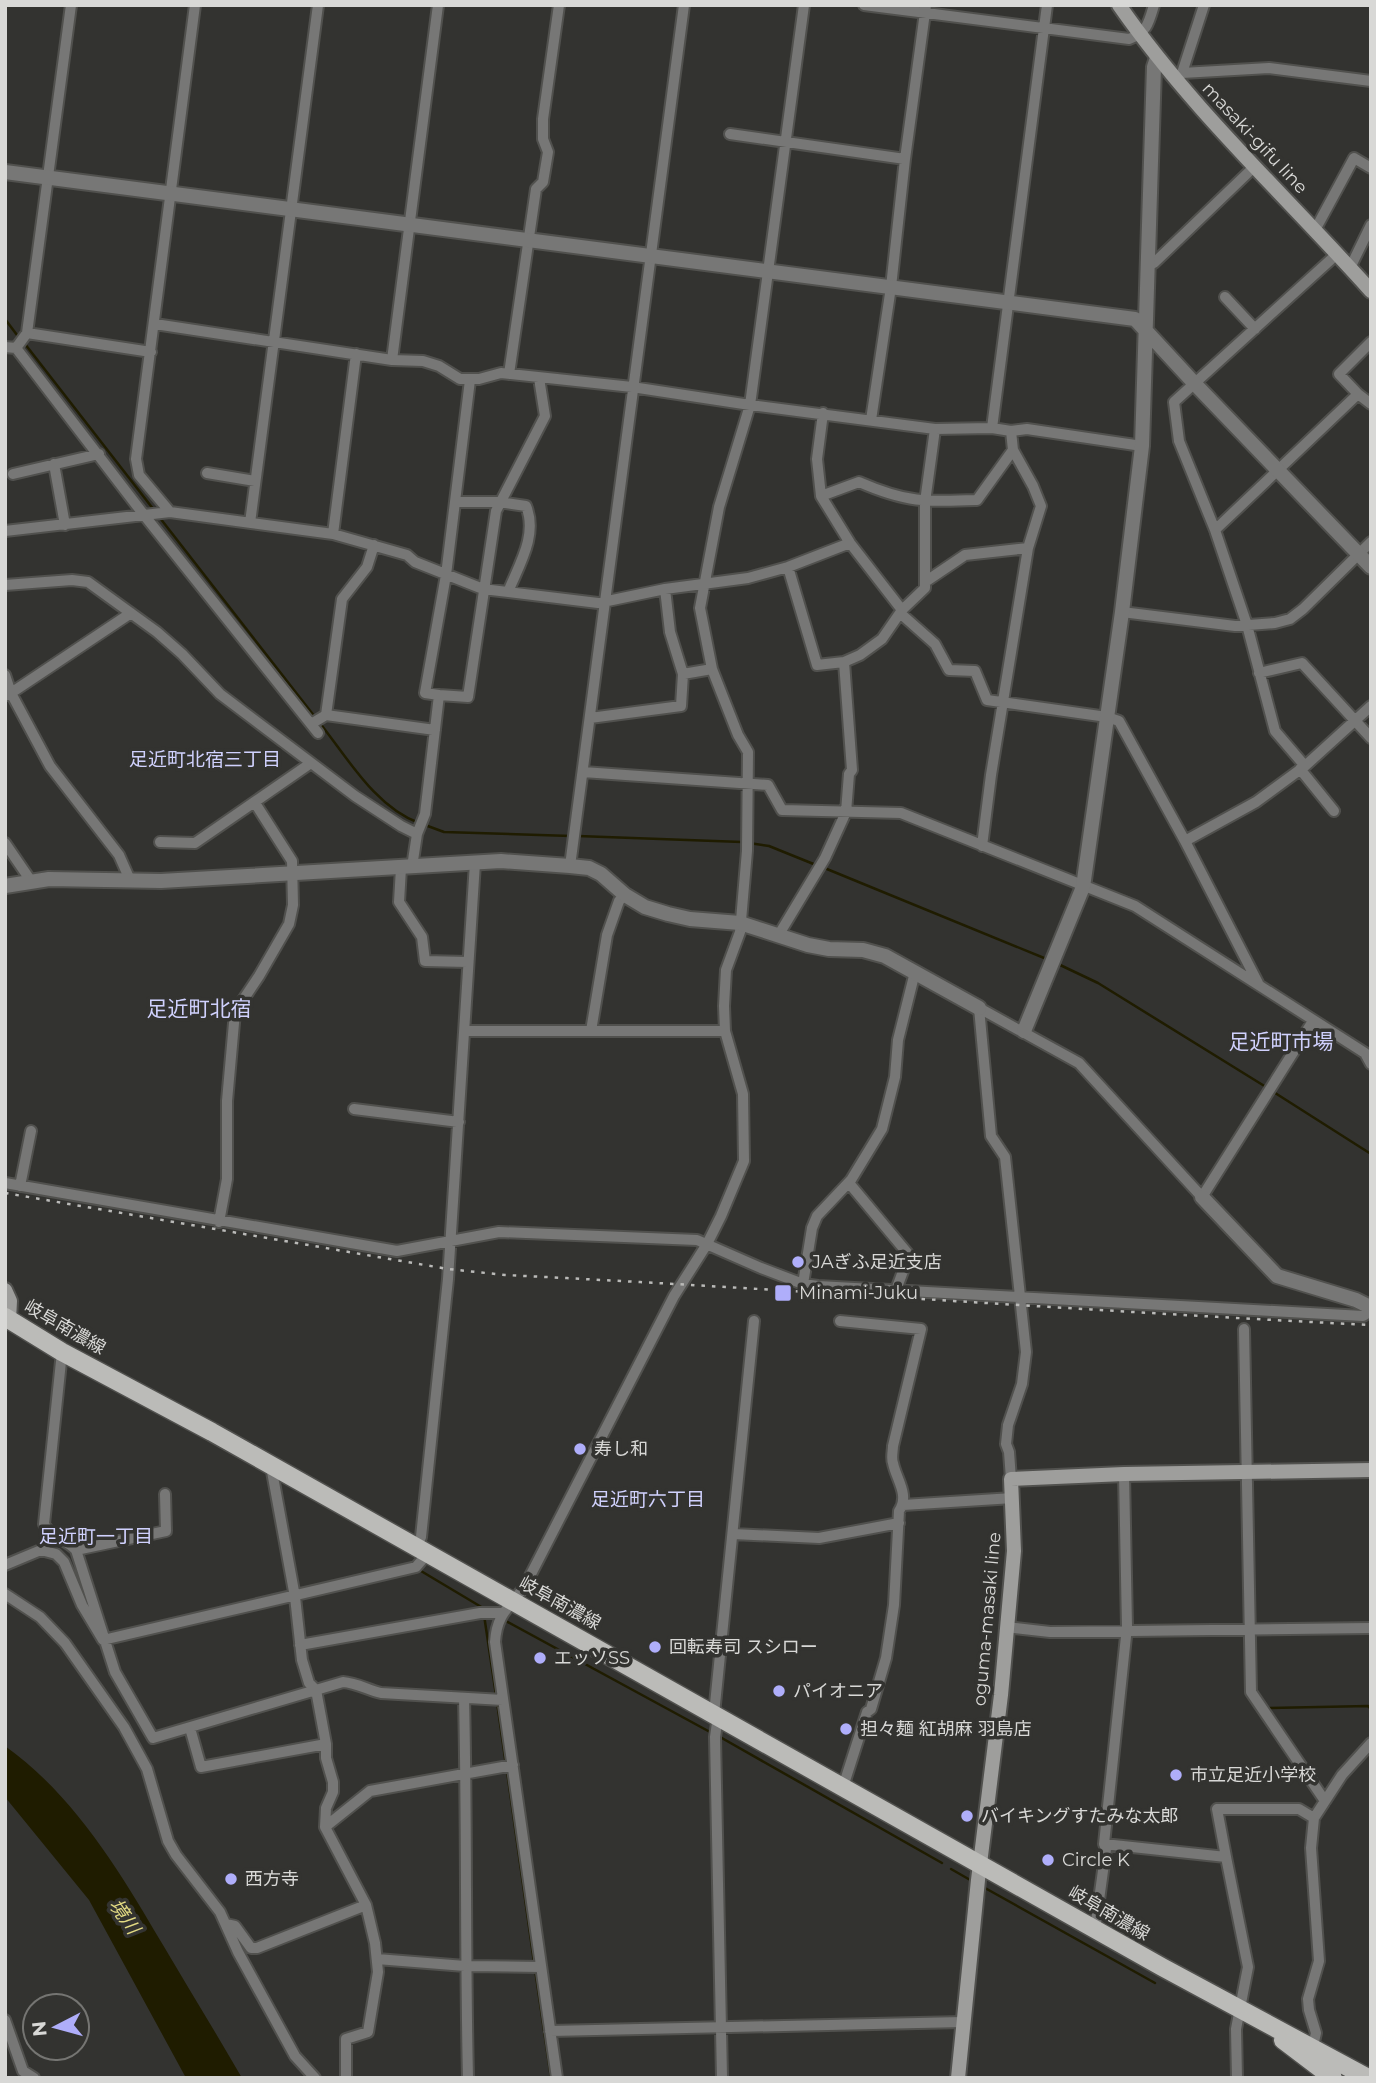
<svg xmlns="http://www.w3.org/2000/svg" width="1376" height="2083" viewBox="0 0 1376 2083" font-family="Montserrat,'Noto Sans JP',sans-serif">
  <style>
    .water { fill: #1f1c00 }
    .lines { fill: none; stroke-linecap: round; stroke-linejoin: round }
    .stream { stroke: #1f1c00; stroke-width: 2.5 }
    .minor-casing { stroke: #51514e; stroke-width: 14 }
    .tertiary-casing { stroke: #51514e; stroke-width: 18 }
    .secondary-casing { stroke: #51514e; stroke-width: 18 }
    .primary-casing { stroke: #51514e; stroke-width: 21 }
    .minor { stroke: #777776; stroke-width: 10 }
    .tertiary { stroke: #777776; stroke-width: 14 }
    .secondary { stroke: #9e9e9c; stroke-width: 14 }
    .primary { stroke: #bbbbb8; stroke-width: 18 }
    .rail { stroke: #babab8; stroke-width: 2.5; stroke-dasharray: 3.5 7; stroke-linecap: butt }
    .poi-dot { fill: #afaefa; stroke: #333330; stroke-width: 2.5 }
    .labels { text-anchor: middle; stroke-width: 7; stroke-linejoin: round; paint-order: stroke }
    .street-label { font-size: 18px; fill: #d8d8d6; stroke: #333330 }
    .poi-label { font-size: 18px; fill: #d8d8d6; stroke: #333330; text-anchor: start }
    .neighbourhood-label { font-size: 19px; fill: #d0d1fd; stroke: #333330 }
    .water-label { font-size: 19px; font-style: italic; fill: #e2da83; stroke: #333330 }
    .quarter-label { font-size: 21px; fill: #d0d1fd; stroke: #333330 }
  </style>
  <rect width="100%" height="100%" fill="#333330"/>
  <path class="water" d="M5,1746C75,1796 120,1872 163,1945C189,1989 216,2033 242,2078H186L89,1900L5,1797Z"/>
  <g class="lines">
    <path class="stream" d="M5,319L20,339
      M25,344L154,510
      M160,518L315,717
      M319,722C347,757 375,807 419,823
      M425,825L444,832L571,836
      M578,836L742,842
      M749,843L769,846L816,865
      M822,867L1049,960
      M1058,964L1098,983L1266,1087
      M1272,1091L1371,1154
      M421,1571L483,1608
      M484,1615L496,1695
      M504,1620L710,1732
      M497,1702L506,1765
      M1267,1708L1368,1706L1371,1709
      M720,1737L942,1863
      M507,1771L534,1962
      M951,1869L972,1881
      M980,1924L985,1888L1155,1983
      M535,1969L551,2078"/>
    <defs>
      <path id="minor" d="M864,5L1129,39C1147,33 1149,22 1154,5
        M1182,73L1204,5
        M1175,79L1182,73L1269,68L1371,81
        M730,134L905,159
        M1315,230L1354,158L1371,168
        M1148,264L1154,263L1254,167
        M1350,268L1371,225
        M1225,297L1255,329
        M155,324L392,360L423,361L439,366L460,379H479L501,373L632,387L750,405L935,429L992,428L1011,431L1013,450L1033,486L1041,506L1028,548L991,775L982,846
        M27,333L151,352
        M5,347L16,348L27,333L71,5
        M16,348L144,515L318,733
        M392,360L438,5
        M509,374L536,189L543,182L548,152L543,139V119L559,5
        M1358,394L1371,404
        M823,413L817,459L821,496L850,543L902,610
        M871,420L891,287L905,159L926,5
        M992,428L1047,5
        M1011,431L1027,429L1142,446
        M54,464L65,525
        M207,473L255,481
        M13,474L99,454
        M821,496L859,482C907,503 926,502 977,500L1013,450
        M455,502H499L526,506C538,535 519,565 508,592
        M170,512L139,475L136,459L195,5
        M250,523L318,5
        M1215,530L1358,394L1339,374L1371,342
        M5,531L170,512L333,534L407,555L415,562L483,589L598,603L665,589L748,578L788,567L850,543
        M333,534L356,354
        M925,582L965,555L1028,548
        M5,585L72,580L88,582L157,632L182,654L220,694L355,796L401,826L417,834
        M1122,612L1235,626L1275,623L1290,619L1303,609L1371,542
        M900,613L935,644L949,670L975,671L987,700L1107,717L1119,721L1185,841L1258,983
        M844,662L860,655L882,639L902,610L925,588V502L935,429
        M1259,673L1302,663L1371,738
        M683,674L712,669
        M5,675L11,693L50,766L119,855L130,880
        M8,695L131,613
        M439,695L468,697L496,511L545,416L539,378
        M326,715L435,730
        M590,718L681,706L683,674L670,632L665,589
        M311,724L326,715L342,599L367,567L374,545
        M1305,766L1275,731L1247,625L1215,530L1179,441L1174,402L1337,254
        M1300,769L1334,811
        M583,772L768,785L782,810L901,813L1135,906L1365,1053L1371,1064
        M1185,841L1256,802L1305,766L1371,706
        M160,842L195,843L311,763
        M5,843L31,881
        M570,866L684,5
        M412,867L417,834L425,814L439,695L425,693L446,575L470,380
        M401,868L399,902L422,937L425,961L468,962
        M778,936L825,858L846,812L849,774L852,770L844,662L817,665L788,567
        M465,1031H725
        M591,1031L607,935L619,901L625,895
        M354,1109L459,1122
        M5,1183L397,1251L499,1232L697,1240L761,1268L803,1284L818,1286L1363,1316L1371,1311
        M849,1183L909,1255L896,1290
        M20,1186L31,1131
        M219,1222L227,1179V1101L235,1012L259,976L289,924L293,905L292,861L255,803
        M803,1284L812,1228L817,1216L851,1180L882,1129L895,1077L898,1040L915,972
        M840,1321L921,1329L893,1446C893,1451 891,1458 893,1463C896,1479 910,1495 899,1511L894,1605L886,1658L871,1709L867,1712L843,1787
        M1244,1329L1251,1692L1325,1801
        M62,1352L44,1524C51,1538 65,1538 76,1550L115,1672L153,1738L343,1682C357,1683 368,1690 381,1693L503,1700
        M271,1466L295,1597L302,1660L309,1683L316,1690L326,1744V1758L333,1782V1792L326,1808L325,1827L366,1905L375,1943L378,1972L368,2032L346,2039V2078
        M1011,1479L1009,1452L1006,1444L1008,1425L1022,1384L1026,1352L1005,1157L991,1136L979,1008L1079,1063L1202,1197L1313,1021
        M903,1505L1013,1498
        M733,1534L819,1538L899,1523
        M416,1547L421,1537L448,1279L475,863
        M76,1550L166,1531L165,1494
        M5,1565L41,1550L56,1554L64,1562L82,1605L103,1640L416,1567L428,1553
        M5,1594L40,1617L65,1643L124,1727L147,1769L168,1841L176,1855L220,1912L238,1952L295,2056L315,2078
        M1006,1627L1050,1632L1371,1628
        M300,1645L480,1613H502
        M464,1698C467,1825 465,1951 468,2078
        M714,1714L754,1321
        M718,1716L715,1737L722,2078
        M190,1728L201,1767L326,1744
        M325,1827L370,1791L513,1765
        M1104,1844L1226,1857L1217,1809H1299L1314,1818
        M1226,1857L1248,1967L1236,2029L1237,2078
        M226,1924L235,1926L251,1948H257L366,1905
        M1095,1929L1106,1849L1104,1844L1127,1627L1124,1474
        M377,1959L465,1966L541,1967
        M5,2020L23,2071L34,2078
        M550,2031L963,2022
        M1313,2046L1316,2033L1309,2010L1308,1999L1319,1961L1311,1848L1314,1818L1342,1775L1371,1743
        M557,2078L495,1642C497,1609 514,1606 528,1580L674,1296L707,1244L721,1216L744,1161L743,1094L725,1031L724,1006L726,970L740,932L747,851L748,752L738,735L712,669L700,608L719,507L750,405L804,5"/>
      <path id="tertiary" d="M5,172L1135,319L1195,384L1371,567
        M5,886L49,879L161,881L501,861L570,866L589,868L601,874L625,895L645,907L668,914L690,919L740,923L808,945L829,949L863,950L885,956L979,1008
        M1024,1031L1083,887L1122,612L1142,446L1154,67L1157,58
        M1202,1197L1277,1276L1356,1300L1368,1306L1371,1311"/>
      <path id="secondary" d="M1119,5C1192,110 1286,196 1371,291
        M5,1290L10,1301L9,1320
        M958,2078L978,1880L1001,1695L1014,1551L1011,1479L1124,1474L1371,1470"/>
      <path id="primary" d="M5,1317L62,1352L212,1432L1162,1967L1368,2078
        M1283,2040L1333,2078"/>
    </defs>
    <use href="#minor" class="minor-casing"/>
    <use href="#tertiary" class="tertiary-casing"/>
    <use href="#secondary" class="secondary-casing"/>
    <use href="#primary" class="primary-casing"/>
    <use href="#minor" class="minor"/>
    <use href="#tertiary" class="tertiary"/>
    <use href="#secondary" class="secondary"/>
    <use href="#primary" class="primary"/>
    <path class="rail" d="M5,1193L448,1269L505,1275C794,1289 1082,1311 1371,1325"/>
  </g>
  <g class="poi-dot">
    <circle cx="798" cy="1262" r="7"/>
    <rect x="774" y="1284" width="18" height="18" rx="3.5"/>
    <circle cx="580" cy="1449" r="7"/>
    <circle cx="655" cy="1647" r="7"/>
    <circle cx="540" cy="1658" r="7"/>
    <circle cx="779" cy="1691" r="7"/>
    <circle cx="846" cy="1729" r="7"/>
    <circle cx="1176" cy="1775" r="7"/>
    <circle cx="967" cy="1816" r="7"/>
    <circle cx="1048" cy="1860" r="7"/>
    <circle cx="231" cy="1879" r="7"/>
  </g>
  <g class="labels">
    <g class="street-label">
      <text transform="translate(1255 138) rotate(47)" y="6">masaki-gifu line</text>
      <text transform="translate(65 1327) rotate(30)" y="6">岐阜南濃線</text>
      <text transform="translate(560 1603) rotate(29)" y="6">岐阜南濃線</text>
      <text transform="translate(987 1619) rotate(-85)" y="6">oguma-masaki line</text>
      <text transform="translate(1109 1913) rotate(30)" y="6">岐阜南濃線</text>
    </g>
    <g class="poi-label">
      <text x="812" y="1268">JAぎふ足近支店</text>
      <text x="799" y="1299">Minami-Juku</text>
      <text x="594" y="1455">寿し和</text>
      <text x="669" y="1653">回転寿司 スシロー</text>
      <text x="554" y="1664">エッソSS</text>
      <text x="793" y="1697">パイオニア</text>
      <text x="860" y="1735">担々麺 紅胡麻 羽島店</text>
      <text x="1190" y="1781">市立足近小学校</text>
      <text x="981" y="1822">バイキングすたみな太郎</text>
      <text x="1062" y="1866">Circle K</text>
      <text x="245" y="1885">西方寺</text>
    </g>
    <g class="neighbourhood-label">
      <text x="205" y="766">足近町北宿三丁目</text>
      <text x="648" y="1506">足近町六丁目</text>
      <text x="96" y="1543">足近町一丁目</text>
    </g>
    <g class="water-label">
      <text transform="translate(125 1916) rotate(55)" y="7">境川</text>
    </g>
    <g class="quarter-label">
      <text x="199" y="1016">足近町北宿</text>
      <text x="1281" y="1049">足近町市場</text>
    </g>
  </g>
  <rect width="1376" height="2083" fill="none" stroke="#d8d8d6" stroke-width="14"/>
  <g transform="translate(56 2027) rotate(264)"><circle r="33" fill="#333330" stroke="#757572" stroke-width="2"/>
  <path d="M0-5L12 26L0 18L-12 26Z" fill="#afaefa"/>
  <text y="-10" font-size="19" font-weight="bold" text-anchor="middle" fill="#d8d8d6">N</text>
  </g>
</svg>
